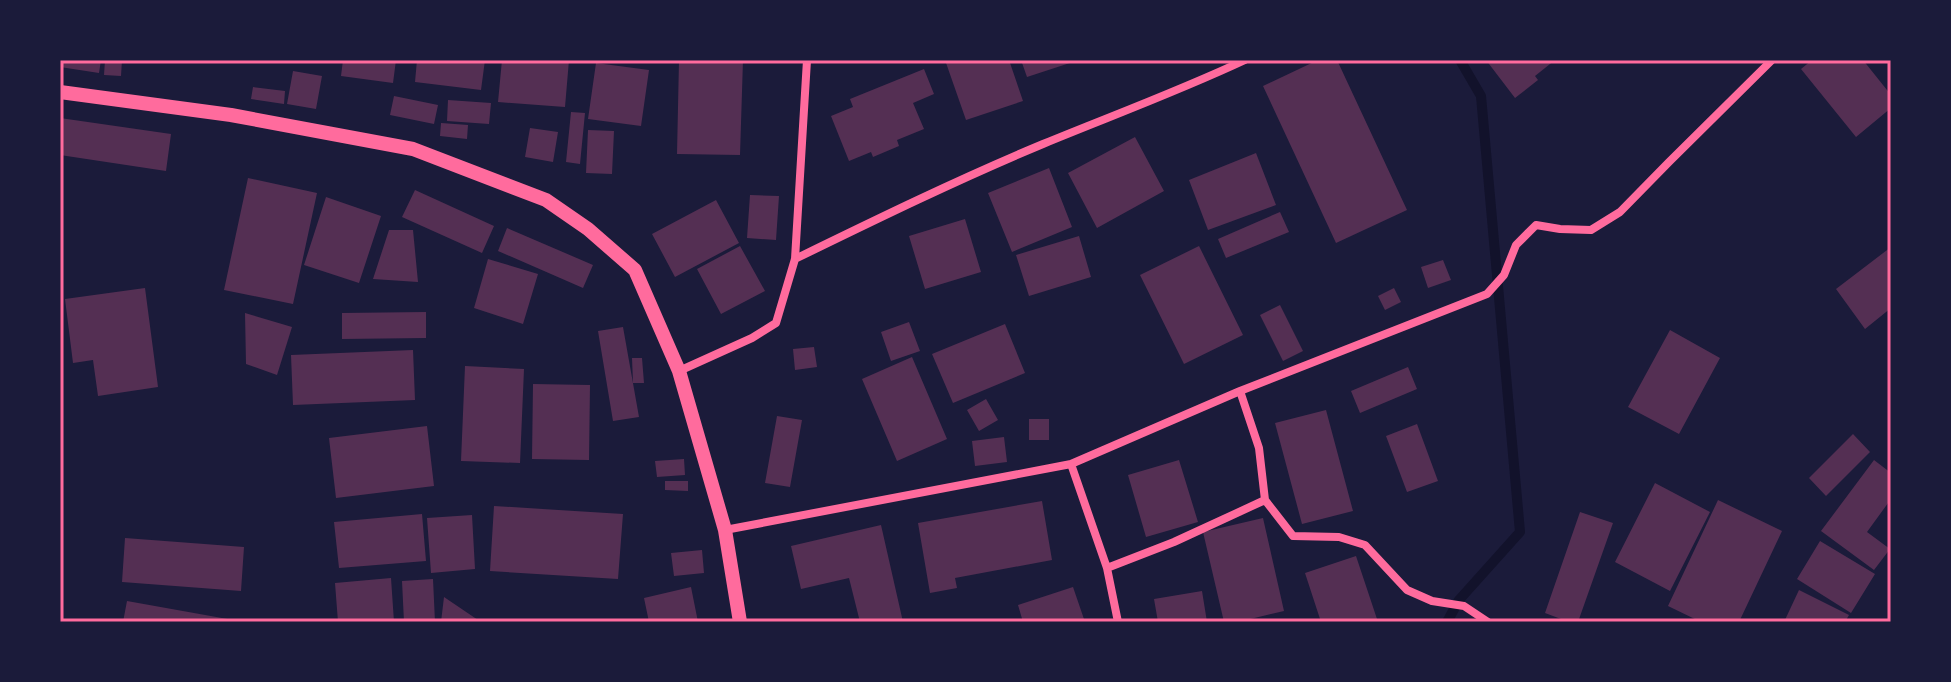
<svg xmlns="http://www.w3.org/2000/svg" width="1951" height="682" viewBox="0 0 1951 682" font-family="'Open Sans',sans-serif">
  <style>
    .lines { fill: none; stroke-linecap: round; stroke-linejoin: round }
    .stream { stroke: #12122b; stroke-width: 10 }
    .building { fill: #542f53 }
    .minor { stroke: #ff6b9d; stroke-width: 8 }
    .tertiary { stroke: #ff6b9d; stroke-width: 14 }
    .neatline { fill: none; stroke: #ff6b9d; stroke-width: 3 }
  </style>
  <rect width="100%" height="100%" fill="#1b1b3a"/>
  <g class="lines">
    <path class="stream" d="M1447,622L1459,600L1520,532L1481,96L1460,60"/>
  </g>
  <path class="building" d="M60,60H101L99,73L60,67Z
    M105,60H122L121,76L104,75Z
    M343,60H396L393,83L341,76Z
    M417,60H485L481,90L415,82Z
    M502,60H569L565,107L498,102Z
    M679,60H743L740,155L677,154Z
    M945,60H1009L1023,101L966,120Z
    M1021,60H1076V61L1027,77Z
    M1318,60H1337L1407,210L1336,243L1263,86Z
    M1486,60H1555L1535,76L1538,80L1515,98Z
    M1812,60H1863L1891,95V108L1856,137L1801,69Z
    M596,63L649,70L641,126L588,119Z
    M924,69L934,94L913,103L924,129L897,140L899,146L873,157L871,152L849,161L831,116L853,107L850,99Z
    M293,71L322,76L316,109L287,104Z
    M253,87L285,91L284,104L251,99Z
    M394,96L438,105L434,124L390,115Z
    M448,100L491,103L489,124L447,121Z
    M571,112L585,113L580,164L566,162Z
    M60,118L171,134L166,171L60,155Z
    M441,123L468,125L467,139L440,136Z
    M530,128L558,132L553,162L525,157Z
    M588,130L614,131L612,174L586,173Z
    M1135,137L1164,191L1097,228L1068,173Z
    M1256,153L1276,205L1208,230L1189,180Z
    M1049,168L1072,227L1012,252L988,193Z
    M248,178L317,193L293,304L224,290Z
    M415,190L494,226L482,253L402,217Z
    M750,195L779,196L776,240L747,238Z
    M326,197L381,216L359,283L304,265Z
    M716,200L739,243L675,277L652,234Z
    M1280,212L1289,232L1226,258L1218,239Z
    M965,219L981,272L925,289L909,236Z
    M507,228L593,265L583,288L498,251Z
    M389,230H413L418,282L373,279Z
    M1079,236L1091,277L1029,296L1016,255Z
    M740,246L765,291L721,314L697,269Z
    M1199,246L1243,335L1184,364L1140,275Z
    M1891,247V308L1865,329L1836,289Z
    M488,259L538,274L523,324L474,308Z
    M1443,260L1451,280L1428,288L1421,267Z
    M145,288L158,387L98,396L93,360L73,363L65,299Z
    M1394,288L1401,302L1385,310L1378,296Z
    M1280,305L1303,351L1283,361L1260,315Z
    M426,312V338L342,339V313Z
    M245,313L292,327L277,375L246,364Z
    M909,322L920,351L891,361L881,332Z
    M1005,324L1025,373L953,403L932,354Z
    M623,327L639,417L613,421L598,331Z
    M1670,330L1720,358L1679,434L1628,407Z
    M814,347L817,367L795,370L793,349Z
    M413,350L415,400L293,405L291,355Z
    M912,357L947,439L897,461L862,379Z
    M632,358H642L644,383H633Z
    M465,366L524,369L520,463L461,461Z
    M1408,367L1417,389L1360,413L1351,391Z
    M533,384L590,385L589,460L532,459Z
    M986,399L998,420L979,431L967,410Z
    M1326,410L1353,511L1302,524L1275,423Z
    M777,416L802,420L790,487L765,483Z
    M1029,419H1049V440H1029Z
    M1417,424L1438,481L1407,492L1386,436Z
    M427,426L434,486L336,498L329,438Z
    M1853,434L1870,452L1826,496L1809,478Z
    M1004,437L1007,462L975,466L972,441Z
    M684,459L685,475L657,477L655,461Z
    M1179,460L1198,522L1146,537L1128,475Z
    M1874,460L1891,473V499L1867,532L1890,549L1874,570L1821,531Z
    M665,481H688V491L665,490Z
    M1655,483L1710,512L1670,591L1615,562Z
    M1718,500L1782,531L1739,622H1701L1668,606Z
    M1042,501L1052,560L955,578L957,588L930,593L918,523Z
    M494,506L623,514L618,579L490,571Z
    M1580,512L1613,523L1578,622H1569L1545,613Z
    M422,514L426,561L339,568L334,522Z
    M472,515L475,569L431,573L427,518Z
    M1263,518L1284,611L1238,622H1224L1203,532Z
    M881,525L903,622H860L849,578L801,589L791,546Z
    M125,538L244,547L241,591L122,582Z
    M1820,541L1875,574L1851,613L1797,579Z
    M702,550L704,573L674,576L671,553Z
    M1356,556L1378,622H1321L1305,573Z
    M391,578L394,622H338L335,583Z
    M433,579L435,622H404L402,581Z
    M691,587L698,622H649L644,598Z
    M1073,587L1085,622H1023L1018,605Z
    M1799,590L1849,615L1845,622H1784Z
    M1202,591L1207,622H1158L1154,599Z
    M444,597L478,620L479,622H441Z
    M127,601L233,620V622H123Z"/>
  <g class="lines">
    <path class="minor" d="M795,259C877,219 959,179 1043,144C1111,116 1179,91 1245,60
      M679,371L752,338L776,323L795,259L807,60
      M1240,391L1259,448L1265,500L1293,536L1339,537L1365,545L1407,590L1432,601L1464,606L1488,622
      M1071,464L1107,568L1118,622
      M725,530L1071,464L1240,391L1487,294L1504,275L1516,245L1536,225L1560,229L1591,230L1620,212L1669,162L1772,60
      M1107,568L1174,542L1265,500"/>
    <path class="tertiary" d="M60,92L231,115L413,149L546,200L588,229L635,270L679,371L725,530L740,622"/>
  </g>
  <rect width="1951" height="682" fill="none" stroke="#1b1b3a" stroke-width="124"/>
  <rect x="62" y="62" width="1827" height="558" class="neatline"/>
</svg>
